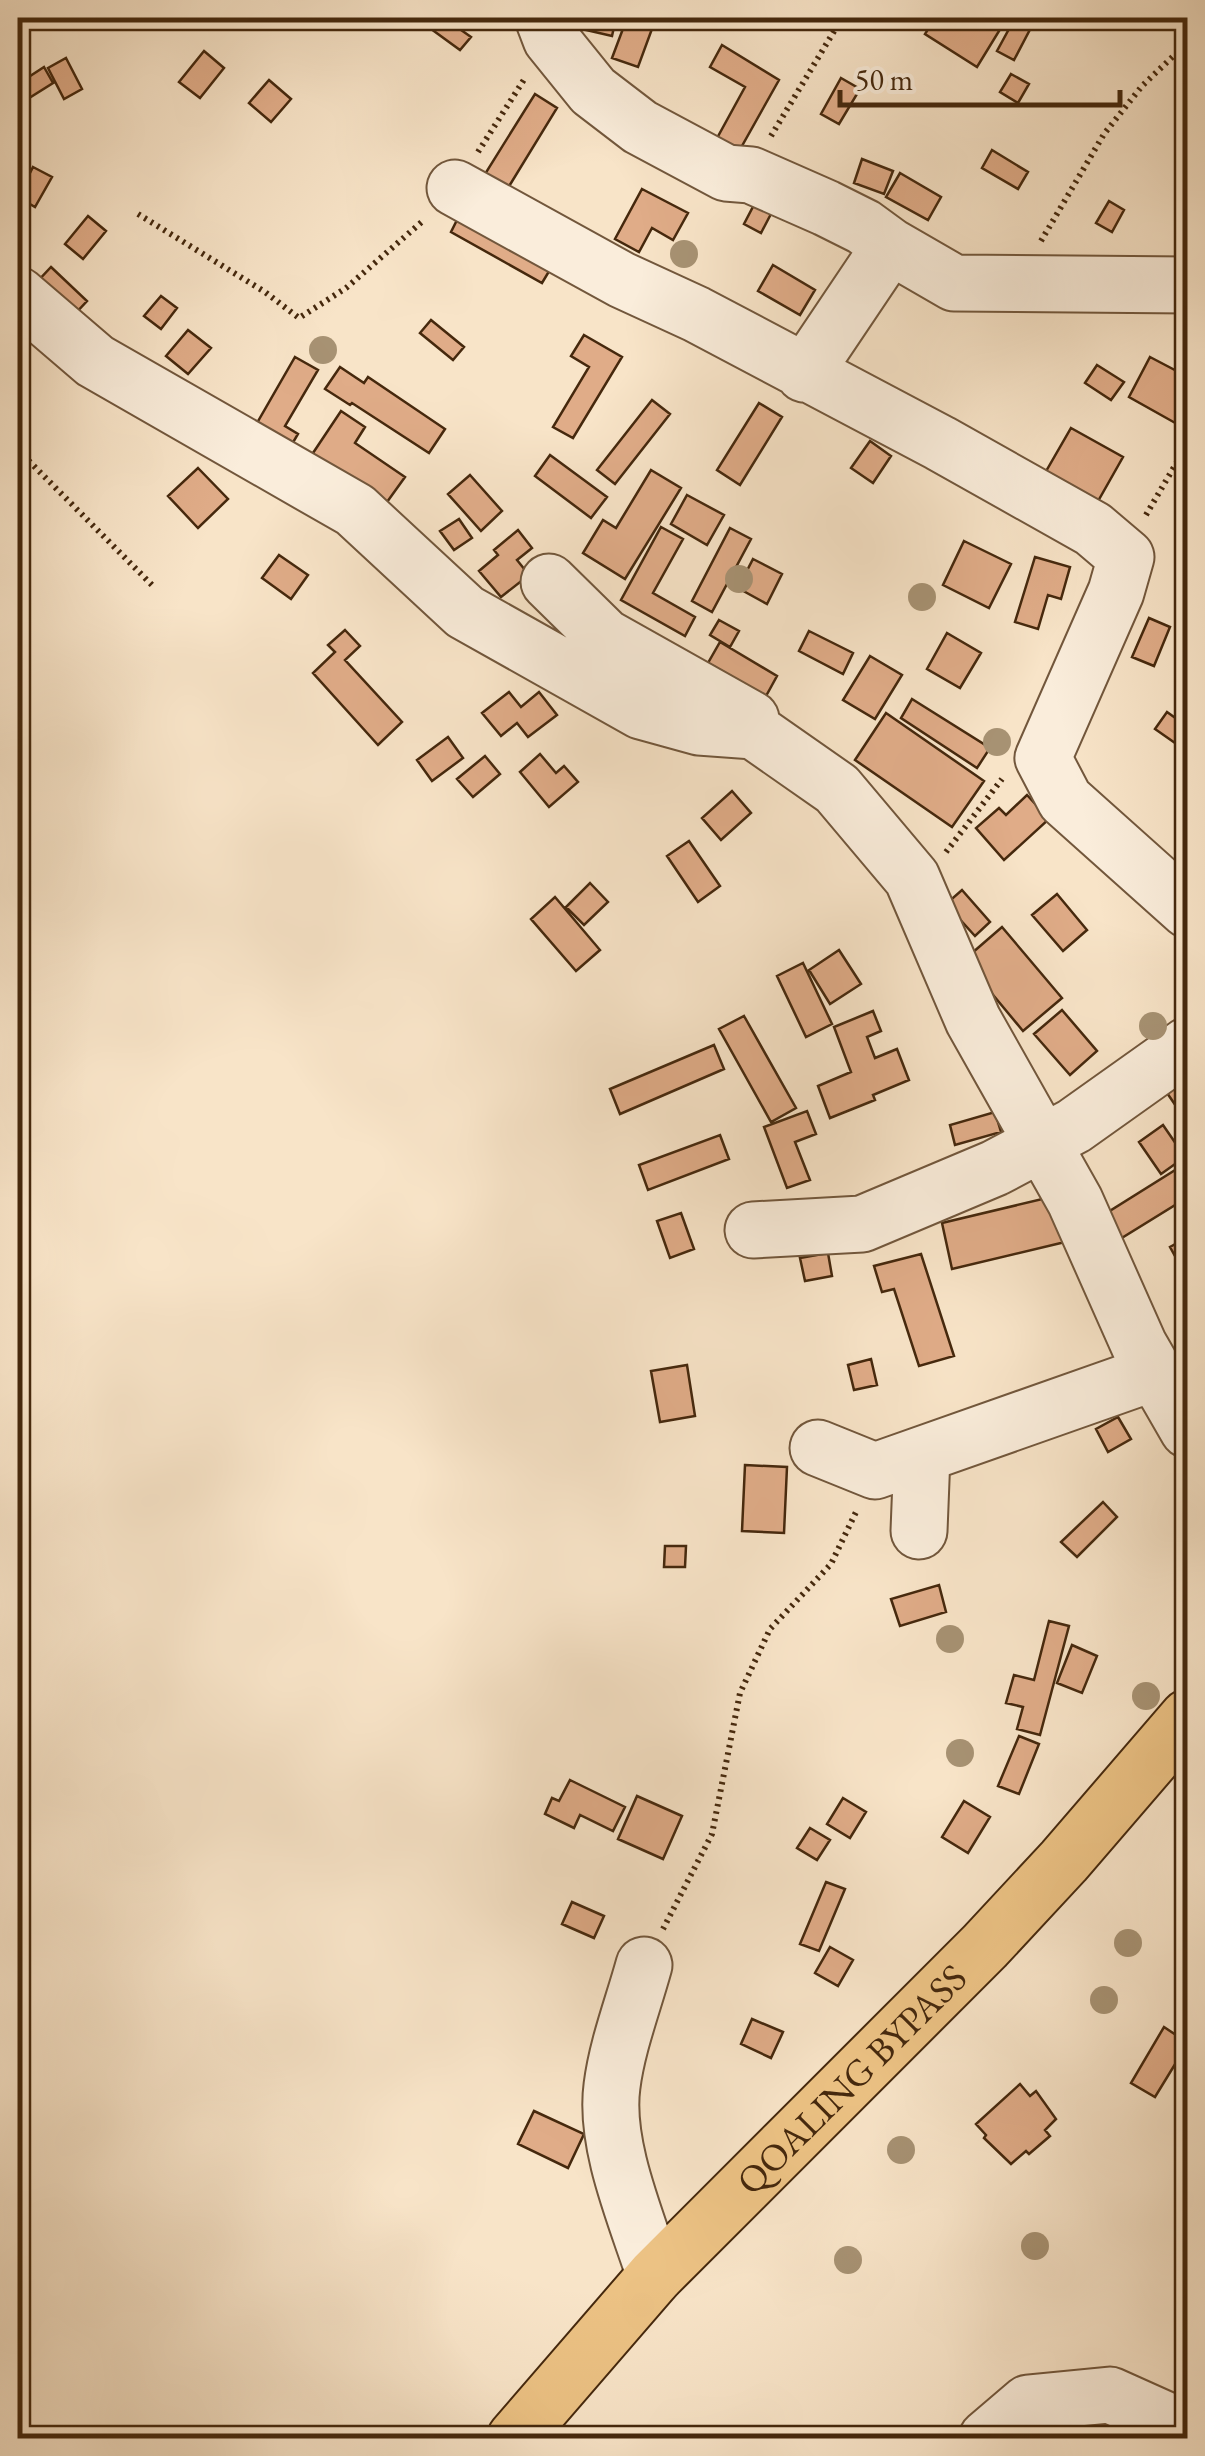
<svg xmlns="http://www.w3.org/2000/svg" width="1205" height="2456" viewBox="0 0 1205 2456" font-family="'EB Garamond',serif">
  <style>
    .building { fill: #e0ac88; stroke: #45280d; stroke-width: 2.5 }
    .lines { fill: none; stroke-linecap: round; stroke-linejoin: round }
    .minor-casing { stroke: #72573c; stroke-width: 59 }
    .major-casing { stroke: #45280d; stroke-width: 59 }
    .path { stroke: #45280d; stroke-width: 6; stroke-dasharray: 2.5 5; stroke-linecap: butt }
    .minor { stroke: #faeddb; stroke-width: 55 }
    .major { stroke: #ecc284; stroke-width: 55 }
    .tree { fill: #a79273 }
    .labels { text-anchor: middle; stroke-width: 8; stroke-linejoin: round; paint-order: stroke }
    .street-label { font-size: 38px; fill: #45280d; stroke: #faeddb }
  </style>
  <rect width="100%" height="100%" fill="#f8e4c8"/>
  <filter id="stains"><feTurbulence type="fractalNoise" baseFrequency=".002" numOctaves="4"/><feColorMatrix values="0 0 0 0 .2 0 0 0 0 .09 0 0 0 0 .02 0 0 0 .5 -.17"/></filter>
  <radialGradient id="worn" r=".72"><stop offset=".6" stop-color="#630" stop-opacity="0"/><stop offset="1" stop-color="#630" stop-opacity=".3"/></radialGradient>
  <path class="building" d="M416,18H444L471,37L460,50Z
    M571,18H616L612,36L569,26Z
    M627,18H656L638,67L612,58Z
    M935,18H1007L977,67L925,34Z
    M1015,18H1036L1014,60L997,51Z
    M722,45L779,80L738,153L716,140L745,87L710,67Z
    M204,51L224,68L200,98L179,82Z
    M66,58L82,89L64,99L48,68Z
    M44,67L53,83L18,105V84Z
    M1011,74L1029,84L1018,103L1000,92Z
    M841,78L860,89L839,124L821,114Z
    M269,80L291,99L271,122L249,103Z
    M535,94L557,108L508,188L485,174Z
    M992,150L1028,172L1018,189L982,168Z
    M862,159L893,171L884,194L854,183Z
    M33,167L52,177L35,207L18,197Z
    M900,173L941,197L928,220L886,197Z
    M642,189L688,213L673,240L652,228L639,252L615,239Z
    M756,201L773,210L761,233L744,224Z
    M1109,201L1124,210L1112,232L1096,223Z
    M461,212L554,263L542,283L451,232Z
    M88,216L106,231L83,259L65,244Z
    M773,265L815,290L800,315L758,291Z
    M51,267L87,301L73,316L37,282Z
    M161,296L177,308L161,329L144,316Z
    M431,320L464,347L453,360L420,333Z
    M188,330L211,348L188,374L166,356Z
    M584,335L622,357L573,438L553,427L589,367L571,356Z
    M295,357L318,370L285,426L298,434L288,451L253,430Z
    M1150,357L1188,377L1186,429L1129,397Z
    M1097,365L1124,382L1111,400L1085,383Z
    M340,367L364,383L368,377L445,429L429,453L352,403L350,405L325,389Z
    M652,400L670,414L615,484L597,470Z
    M759,403L782,417L740,485L717,470Z
    M341,411L365,427L355,443L405,477L382,509L309,459Z
    M1071,428L1123,457L1093,510L1041,480Z
    M870,441L891,456L873,483L851,468Z
    M550,455L607,497L591,518L535,476Z
    M198,468L228,499L198,528L168,496Z
    M651,470L681,488L625,579L583,553L603,520L616,528Z
    M470,475L502,511L481,531L448,494Z
    M687,495L724,515L707,545L671,524Z
    M459,519L472,538L454,550L440,531Z
    M661,527L683,539L653,593L695,617L685,636L621,600Z
    M730,528L751,539L712,612L692,601Z
    M518,530L532,548L517,560L529,575L501,597L479,571L498,555L494,550Z
    M964,541L1011,564L989,608L943,585Z
    M279,555L308,575L291,599L262,578Z
    M1035,557L1070,567L1061,599L1048,595L1038,629L1015,622Z
    M753,559L782,574L767,604L738,588Z
    M1149,618L1170,627L1154,666L1132,657Z
    M719,620L739,631L730,647L710,635Z
    M345,630L360,646L345,660L402,722L378,745L313,673L335,652L328,645Z
    M809,631L853,653L843,674L799,651Z
    M947,633L981,653L960,688L927,669Z
    M720,642L777,676L766,696L708,663Z
    M870,656L902,675L875,719L843,700Z
    M509,692L521,707L539,692L557,715L528,737L517,723L501,736L482,713Z
    M912,699L990,748L977,768L901,718Z
    M1167,712L1188,727V752L1155,729Z
    M886,713L984,781L952,827L855,760Z
    M448,737L463,758L432,781L417,760Z
    M540,754L556,773L564,766L578,782L549,807L520,772Z
    M485,756L500,774L473,797L457,779Z
    M732,791L751,813L721,840L702,818Z
    M1027,795L1049,819L1004,860L976,828L999,808L1006,815Z
    M689,841L720,886L698,902L667,856Z
    M590,883L608,902L584,925L566,907Z
    M962,890L990,922L975,936L946,904Z
    M1057,894L1087,930L1063,951L1032,915Z
    M555,897L600,950L576,971L531,919Z
    M1002,927L1062,998L1023,1031L964,960Z
    M839,950L861,984L830,1004L809,970Z
    M803,963L832,1024L806,1037L777,976Z
    M1062,1010L1097,1051L1070,1075L1034,1034Z
    M873,1011L881,1031L867,1037L875,1058L897,1049L909,1080L873,1095L875,1100L830,1118L818,1086L851,1072L834,1027Z
    M744,1016L796,1108L771,1122L719,1029Z
    M714,1045L724,1069L620,1114L610,1089Z
    M1188,1070V1103L1178,1109L1163,1087Z
    M807,1111L816,1134L795,1142L810,1180L787,1188L764,1127Z
    M995,1112L1001,1132L955,1145L950,1125Z
    M1163,1125L1185,1157L1161,1174L1139,1142Z
    M720,1135L729,1159L648,1190L639,1165Z
    M1188,1162V1197L1112,1244L1097,1219Z
    M1055,1196L1065,1242L952,1269L942,1223Z
    M681,1213L694,1249L670,1258L657,1221Z
    M1188,1237V1261L1180,1265L1170,1247Z
    M828,1253L832,1276L805,1281L800,1258Z
    M921,1254L954,1356L919,1366L894,1289L882,1292L874,1266Z
    M871,1359L877,1385L854,1390L848,1365Z
    M687,1365L695,1416L660,1422L651,1371Z
    M1118,1417L1131,1439L1108,1452L1096,1429Z
    M745,1465L787,1467L784,1533L742,1531Z
    M1103,1502L1117,1517L1077,1557L1061,1542Z
    M665,1546H686L685,1567H664Z
    M939,1585L946,1612L900,1626L891,1599Z
    M1049,1621L1069,1626L1040,1735L1017,1729L1023,1707L1006,1703L1014,1675L1034,1680Z
    M1072,1645L1097,1656L1082,1693L1057,1683Z
    M1019,1736L1039,1744L1019,1794L998,1786Z
    M570,1780L625,1807L613,1831L580,1815L574,1828L545,1814L552,1798L559,1801Z
    M637,1796L682,1816L663,1859L618,1839Z
    M843,1798L866,1812L850,1838L827,1824Z
    M964,1801L990,1817L968,1853L942,1837Z
    M810,1828L830,1840L817,1860L797,1848Z
    M826,1882L845,1889L819,1951L800,1944Z
    M572,1902L604,1916L594,1938L562,1924Z
    M830,1947L853,1960L838,1986L815,1973Z
    M752,2019L783,2032L771,2058L741,2044Z
    M1164,2027L1188,2043L1155,2097L1131,2083Z
    M1020,2084L1030,2096L1036,2091L1056,2119L1045,2130L1050,2136L1029,2154L1026,2151L1011,2164L984,2138L986,2135L976,2124Z
    M534,2111L584,2134L568,2168L518,2144Z"/>
  <g class="lines">
    <defs>
      <path id="minor" d="M543,18L551,39L593,91L640,127L726,173L751,175L826,208L864,227L890,246L954,283L1188,285
        M455,188L622,280L696,314L940,443L1093,529L1126,557L1116,592L1043,758L1065,800L1188,910
        M18,295L95,361L355,510L465,612L641,711L699,727L754,731L837,789L912,878L973,1020L1075,1201L1139,1345L1188,1430
        M804,374L890,246
        M549,582L605,637L751,719
        M753,1230L862,1224L995,1168L1074,1126L1188,1045
        M818,1448L875,1471L1156,1372
        M919,1531L922,1455
        M644,1965C633,2005 617,2046 612,2086C604,2145 637,2220 655,2276
        M987,2438L1028,2403L1110,2395L1188,2430"/>
      <g id="major">
        <path id="s1" d="M515,2438L655,2276L985,1946L1064,1861L1188,1717"/>
      </g>
    </defs>
    <use href="#minor" class="minor-casing"/>
    <use href="#major" class="major-casing"/>
    <path class="path" d="M771,136L842,18
      M478,152L525,78
      M138,214L265,292L299,318L346,288L424,220
      M1041,241L1104,134L1142,86L1188,42
      M18,450L154,587
      M1146,515L1188,443
      M946,852L1002,779
      M663,1929L712,1834L740,1693L770,1629L831,1564L856,1512"/>
    <use href="#minor" class="minor"/>
    <use href="#major" class="major"/>
  </g>
  <g class="tree">
    <circle cx="684" cy="254" r="14"/>
    <circle cx="323" cy="350" r="14"/>
    <circle cx="739" cy="579" r="14"/>
    <circle cx="922" cy="597" r="14"/>
    <circle cx="997" cy="742" r="14"/>
    <circle cx="1153" cy="1026" r="14"/>
    <circle cx="950" cy="1639" r="14"/>
    <circle cx="1146" cy="1696" r="14"/>
    <circle cx="960" cy="1753" r="14"/>
    <circle cx="1128" cy="1943" r="14"/>
    <circle cx="1104" cy="2000" r="14"/>
    <circle cx="901" cy="2150" r="14"/>
    <circle cx="1035" cy="2246" r="14"/>
    <circle cx="848" cy="2260" r="14"/>
  </g>
  <g class="labels">
    <g class="street-label">
      <text dy="13" stroke="none"><textPath href="#s1" startOffset="492">QOALING BYPASS</textPath></text>
    </g>
  </g>
  <rect width="1205" height="2456" fill="none" stroke="#f8e4c8" stroke-width="60"/>
  <rect x="20" y="20" width="1165" height="2416" fill="none" stroke="#45280d" stroke-width="5"/>
  <rect x="30" y="30" width="1145" height="2396" fill="none" stroke="#45280d" stroke-width="2.5"/>
  <path d="M840 90v15h280v-15" fill="none" stroke="#45280d" stroke-width="5"/>
  <text x="855" y="90" font-size="30" fill="#45280d" stroke="#faeddb" stroke-width="8" paint-order="stroke">50 m</text>
  <rect width="100%" height="100%" filter="url(#stains)"/>
  <rect width="100%" height="100%" fill="url(#worn)"/>
</svg>
